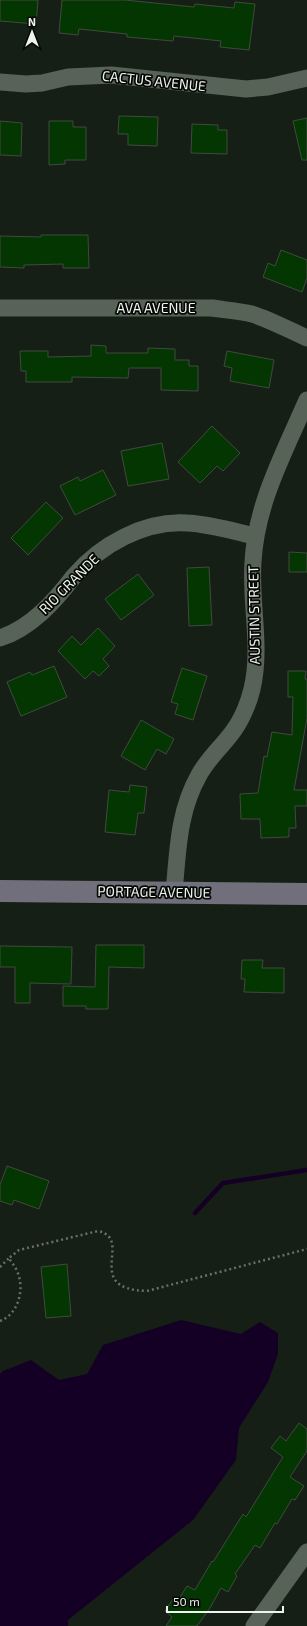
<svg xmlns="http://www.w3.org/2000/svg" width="307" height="1626" viewBox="0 0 307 1626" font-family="'Exo 2',sans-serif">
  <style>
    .water { fill: #140024 }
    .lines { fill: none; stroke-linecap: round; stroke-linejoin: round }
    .stream { stroke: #140024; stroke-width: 4.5 }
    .building { fill: #043602; stroke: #3f4a3e }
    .path { stroke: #687067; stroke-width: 2.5; stroke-dasharray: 2 3; stroke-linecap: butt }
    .street { stroke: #586357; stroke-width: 17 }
    .secondary { stroke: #726f7d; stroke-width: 22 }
    .labels { text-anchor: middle; stroke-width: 3.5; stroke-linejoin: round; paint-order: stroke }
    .street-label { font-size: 14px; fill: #eef4ed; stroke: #050805 }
  </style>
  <rect width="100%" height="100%" fill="#161f15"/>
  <path class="water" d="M181,1320L241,1334L260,1322L278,1333V1354L268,1382L239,1428L236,1460L193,1520L68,1620V1626H0V1374L3,1371L31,1360L59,1380L87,1374L103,1345Z"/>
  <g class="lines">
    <path class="stream" d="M195,1213L223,1183L307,1170"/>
  </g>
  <path class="building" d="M0,0H38L36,24L0,21Z
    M62,0H125L194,7L195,4L234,8L235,2L255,4L249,50L220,47L221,41L174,36L173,41L127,37V34L79,29L78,35L59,33Z
    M119,116L158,117L157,146L128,145V134H118Z
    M307,118V160H302L293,121Z
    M0,121L22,123L21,156L0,155Z
    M49,121H73V127H86V160H65V164L49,165Z
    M192,124L218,125V130H227V154L191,153Z
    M41,235H88L89,268H63V264L24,265V268L0,267V236L41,237Z
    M281,250L307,260V278L302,292L263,277L268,263L275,266Z
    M91,345L106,346V353H148V348L175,349V360H189V366H198V391L161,390V368H129L128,378L72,377V382H26V371H21L20,351H48V357L91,356Z
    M227,351L274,360L269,388L230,381L232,368L224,366Z
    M212,426L240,453L223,471L217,466L200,483L178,462Z
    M162,443L169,479L128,486L121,451Z
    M103,470L116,495L75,515L60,486L78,477L80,481Z
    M46,502L63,518L28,555L11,538Z
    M289,552L307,553V572H289Z
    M209,567L212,625L189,626L187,568Z
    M138,574L154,595L121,620L105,599Z
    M98,628L115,646L103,659L109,666L99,676L93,671L85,679L58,651L72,636L81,645Z
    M54,666L67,697L21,716L7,682L30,672L32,675Z
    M182,668L207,676L193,720L175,714L178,704L171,702Z
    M288,671H306L305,679H307V718L294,790H307V806H295L296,828H289V837L261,838L260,819H241L240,794L258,793L264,756L267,757L272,732L292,735L293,697H288Z
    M141,720L174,739L166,754L157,749L145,770L121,756Z
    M130,785L147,787L144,813H138L135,835L105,832L109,790L129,792Z
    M96,945H144V968L109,967L108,1009H86V1006H63V986L95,987Z
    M0,946L72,947L71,984L30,983V1003H15V967H0Z
    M242,960H263L262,968H284V993L244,992L245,979H241Z
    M7,1166L49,1181L39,1209L14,1200L12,1205L0,1201V1185Z
    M67,1264L71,1316L46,1318L41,1267Z
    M299,1423L307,1429V1451L290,1477L304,1486L295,1500L292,1499L277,1524L275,1523L260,1548L255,1545L235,1574L237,1576L228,1592L221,1588L210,1608L197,1626H166L172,1617L165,1611L173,1599L177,1602L187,1586L195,1590L212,1561L213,1562L243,1514L246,1517L283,1457L271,1448L280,1436L286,1441Z"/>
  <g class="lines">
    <path class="path" d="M0,1267L9,1258
      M0,1321C19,1314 25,1288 17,1271C15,1266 11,1262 9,1258L19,1250L98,1231C135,1239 81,1289 147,1291L307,1249"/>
    <path class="street" d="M0,82L26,84L42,83L68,77L111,75L246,89L268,87L307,78
      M0,308H212C225,310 239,311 252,314C271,320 289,330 307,338
      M0,638C31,628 55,601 74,576C100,545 145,520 187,523C210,524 233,531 255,536
      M174,892C178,851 178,812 199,775C208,758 223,746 234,730C242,719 249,702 252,689C262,647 250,604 253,562C256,504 284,453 307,400
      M254,1626L307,1552"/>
    <path class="secondary" d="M0,891L307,894"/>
  </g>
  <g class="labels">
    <g class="street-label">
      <text transform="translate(154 81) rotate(6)" y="5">CACTUS AVENUE</text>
      <text x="156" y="313">AVA AVENUE</text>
      <text transform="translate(69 584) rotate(-45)" y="5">RIO GRANDE</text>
      <text transform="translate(254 615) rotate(-91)" y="5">AUSTIN STREET</text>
      <text transform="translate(154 892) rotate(1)" y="5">PORTAGE AVENUE</text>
    </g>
  </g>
  <g transform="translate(32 32)" stroke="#050805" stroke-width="3" paint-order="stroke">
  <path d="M0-3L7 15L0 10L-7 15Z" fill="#eef4ed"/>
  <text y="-6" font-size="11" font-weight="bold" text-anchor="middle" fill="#eef4ed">N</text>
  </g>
  <path d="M167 1606v6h116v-6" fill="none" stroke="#eef4ed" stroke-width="2"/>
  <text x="173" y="1606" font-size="12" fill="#eef4ed" stroke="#050805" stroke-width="3" paint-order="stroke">50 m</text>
</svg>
